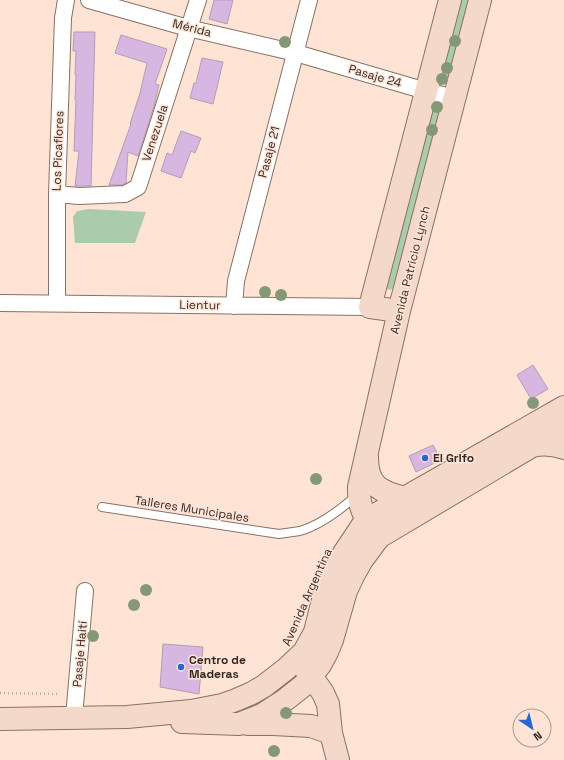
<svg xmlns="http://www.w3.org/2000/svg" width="564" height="760" viewBox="0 0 564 760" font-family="'Space Grotesk',sans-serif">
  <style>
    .green { fill: #abccab }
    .building { fill: #d7b6e1; stroke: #af9fb4 }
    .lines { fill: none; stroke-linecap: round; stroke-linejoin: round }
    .lane-casing { stroke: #887164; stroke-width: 10 }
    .street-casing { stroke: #887164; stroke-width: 18 }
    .secondary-casing { stroke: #887164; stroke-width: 24 }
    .path { stroke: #bfaa9e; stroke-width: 2.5; stroke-dasharray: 1 3; stroke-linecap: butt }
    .lane { stroke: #fff; stroke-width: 8 }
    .street { stroke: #fff; stroke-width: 16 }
    .secondary { stroke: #f4d9cb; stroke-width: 22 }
    .tree { fill: #859876 }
    .poi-dot { fill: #2767d4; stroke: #ffe4d6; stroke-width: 1.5 }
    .labels { text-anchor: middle; stroke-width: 3; stroke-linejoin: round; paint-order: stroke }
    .street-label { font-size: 12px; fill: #342a25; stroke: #ffe4d6 }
    .poi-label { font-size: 12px; font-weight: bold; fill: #342a25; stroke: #ffe4d6; text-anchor: start }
  </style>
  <rect width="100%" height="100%" fill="#ffe4d6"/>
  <path class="green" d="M459,0H471L450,81L445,84L440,82L439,77Z
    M435,103L439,104L442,107L395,288L390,290L385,288L431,107Z
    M89,209L146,212L135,243H75L73,217L77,211Z"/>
  <path class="building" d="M214,0H233L227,24L209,19Z
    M74,32H95L91,186H75L79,151H74L76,100H75L76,75H75L76,51H73Z
    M121,35L167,49L155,84L159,85L154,106L138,156L128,152L126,183L122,185H109L131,124H130L140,93L147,63L115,53Z
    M202,58L223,62L213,104L190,98L194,83H196Z
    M181,131L201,138L195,153L191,151L181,178L161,171L167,153L172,155Z
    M533,365L548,389L531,399L517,375Z
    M433,445L441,460L416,472L409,456Z
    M163,644L203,647L199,694L160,687Z"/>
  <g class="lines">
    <defs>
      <path id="lane" d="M102,507L279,534C286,533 293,532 300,531C321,525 340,510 356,496"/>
      <path id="street" d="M89,0L188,28L296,53L426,91L455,98
        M57,194L79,196L125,194L138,187L198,0
        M0,303L370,307
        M57,303V194L63,18L66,0
        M234,306L236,281L309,0
        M74,717L85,591"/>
      <path id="secondary" d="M399,311L370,307L450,0
        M532,446C544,443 553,444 564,448
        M367,457C367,485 379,492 405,498
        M375,532C364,517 358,505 359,487L399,311L480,0
        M303,666L312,677L323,693L328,704L331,733L338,760
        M0,719L127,717L191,711L222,705L236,700L252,693L264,686L286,669L304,652L315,632L325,592L344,553L366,520L564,407
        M182,722L239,724L262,715L285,700L304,685L320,665L327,652L332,640L346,591L354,574L362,560L379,537L564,427
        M248,724H273L311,726L331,733"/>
    </defs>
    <use href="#lane" class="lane-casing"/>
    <use href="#street" class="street-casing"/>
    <use href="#secondary" class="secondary-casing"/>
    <path class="path" d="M0,693L59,694"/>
    <use href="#lane" class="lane"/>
    <use href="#street" class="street"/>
    <use href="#secondary" class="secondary"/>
  </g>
  <g class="tree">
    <circle cx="455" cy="41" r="6"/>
    <circle cx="285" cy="42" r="6"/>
    <circle cx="447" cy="68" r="6"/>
    <circle cx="442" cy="79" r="6"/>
    <circle cx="437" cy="107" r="6"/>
    <circle cx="432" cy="130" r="6"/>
    <circle cx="265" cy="292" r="6"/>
    <circle cx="281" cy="295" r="6"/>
    <circle cx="533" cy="403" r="6"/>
    <circle cx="316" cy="479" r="6"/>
    <circle cx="146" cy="590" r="6"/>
    <circle cx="134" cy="605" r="6"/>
    <circle cx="93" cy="636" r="6"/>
    <circle cx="286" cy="713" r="6"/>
    <circle cx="274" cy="751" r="6"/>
  </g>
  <g class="poi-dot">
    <circle cx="425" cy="458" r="4"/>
    <circle cx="181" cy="667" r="4"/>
  </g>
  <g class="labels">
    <g class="street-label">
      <text transform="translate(192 28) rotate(14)" y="4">Mérida</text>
      <text transform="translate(375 76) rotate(16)" y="4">Pasaje 24</text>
      <text transform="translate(155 133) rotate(-72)" y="4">Venezuela</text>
      <text transform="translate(58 151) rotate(-88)" y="4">Los Picaflores</text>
      <text transform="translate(269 152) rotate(-75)" y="4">Pasaje 21</text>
      <text transform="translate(410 270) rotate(-76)" y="4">Avenida Patricio Lynch</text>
      <text transform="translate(200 305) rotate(1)" y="4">Lientur</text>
      <text transform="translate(192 509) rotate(9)" y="4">Talleres Municipales</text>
      <text transform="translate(307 597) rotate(-66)" y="4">Avenida Argentina</text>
      <text transform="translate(80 654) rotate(-85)" y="4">Pasaje Haití</text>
    </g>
    <g class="poi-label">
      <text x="433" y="462">El Grifo</text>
      <text x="189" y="664">Centro de<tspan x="189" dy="14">Maderas</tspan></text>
    </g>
  </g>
  <g transform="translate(532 728) rotate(145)"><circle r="19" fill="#ffe4d6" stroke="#ae9a8f"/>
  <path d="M0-3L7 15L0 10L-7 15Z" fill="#2767d4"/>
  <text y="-6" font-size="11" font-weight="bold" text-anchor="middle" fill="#342a25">N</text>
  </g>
</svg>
